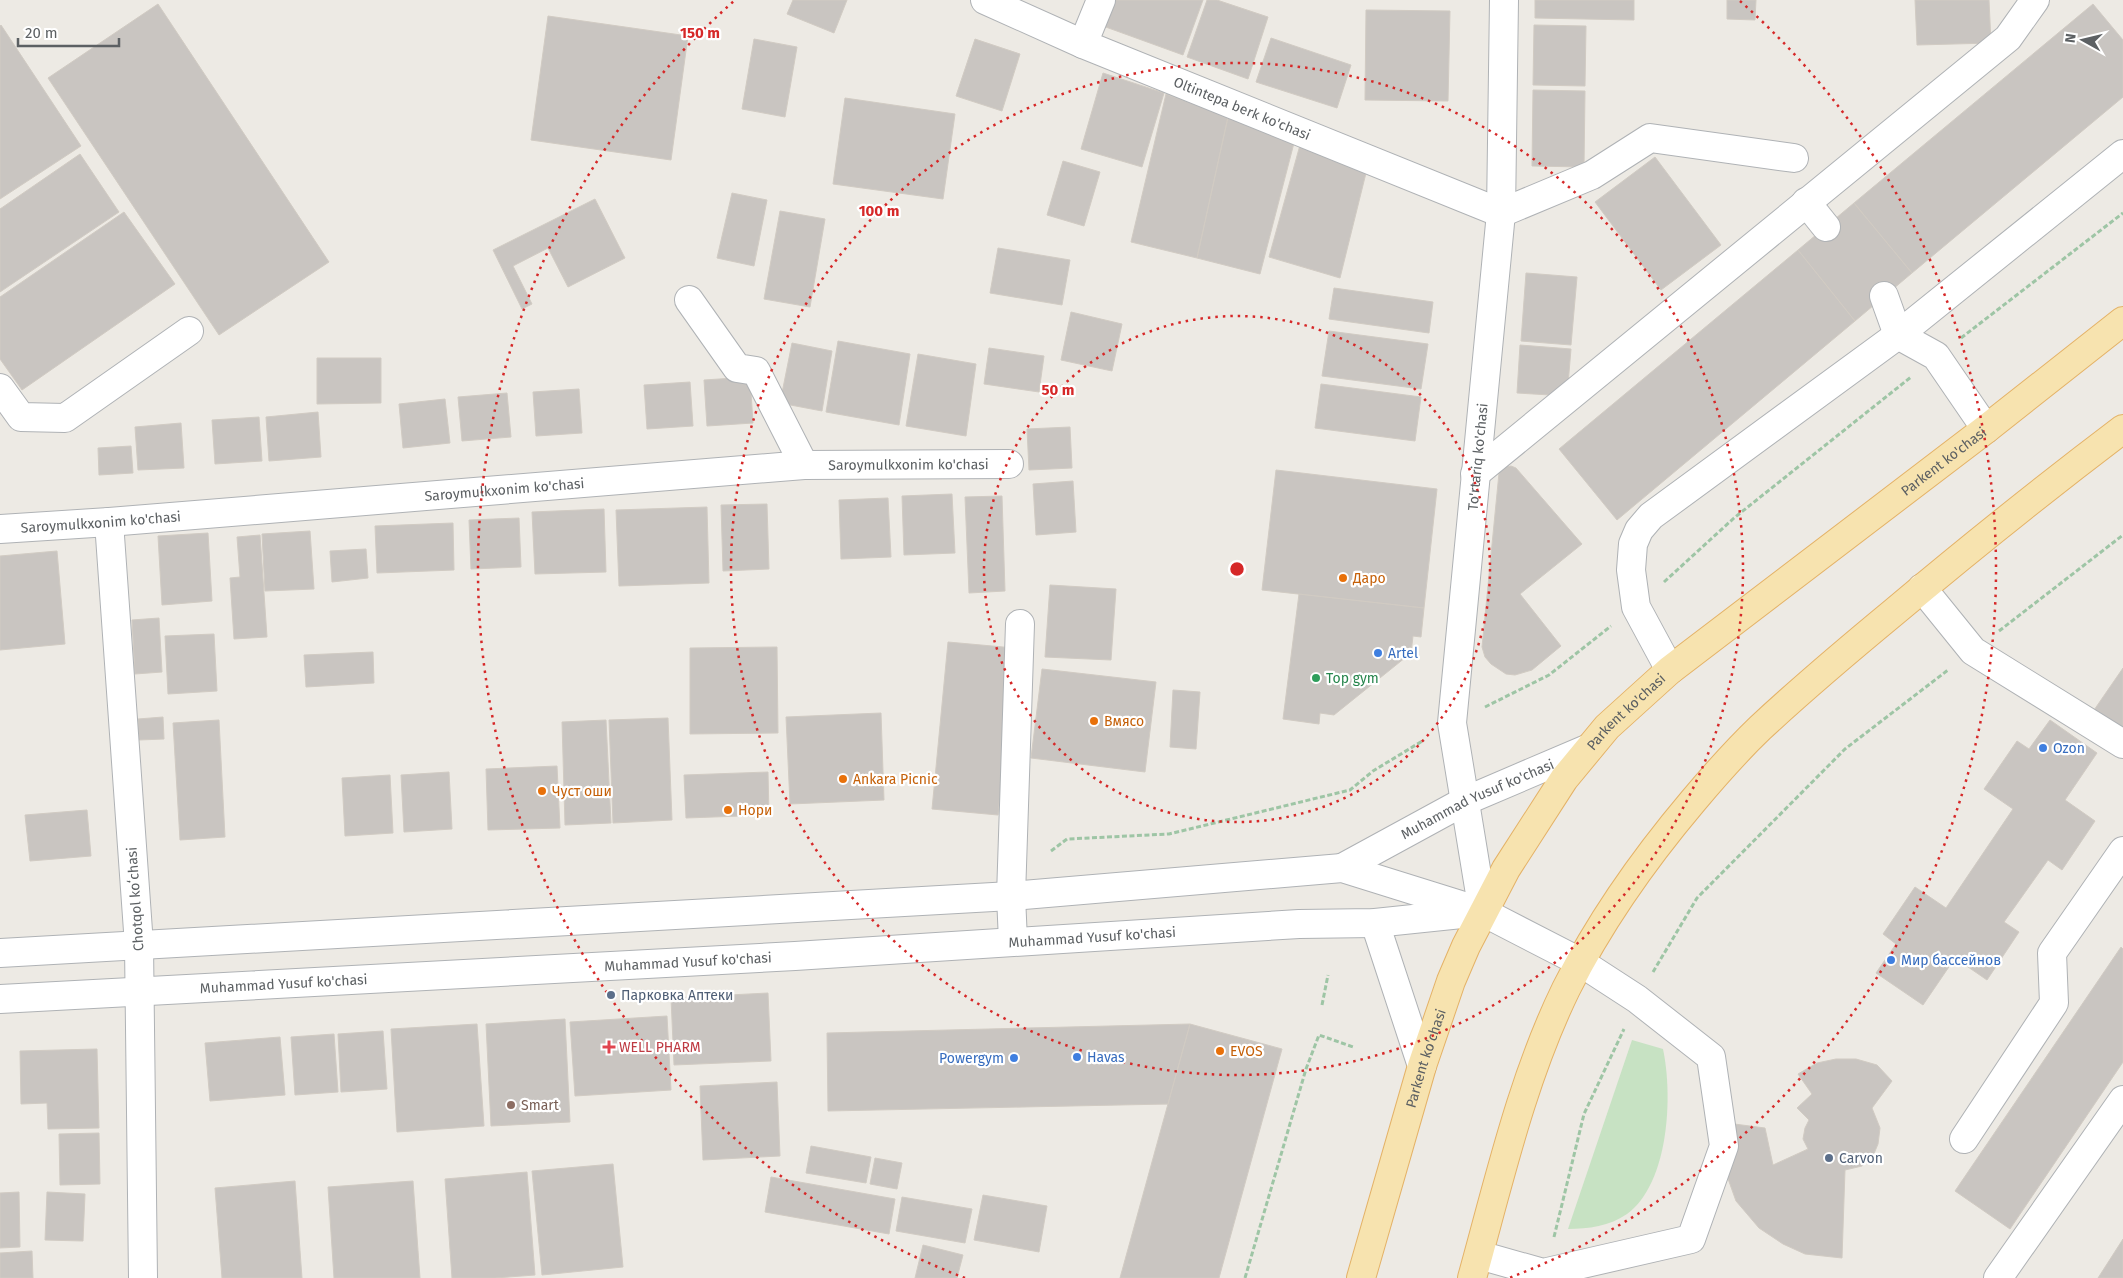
<svg xmlns="http://www.w3.org/2000/svg" width="2123" height="1278" viewBox="0 0 2123 1278" font-family="'Fira Sans',sans-serif">
  <style>
    .green { fill: #c7e2c3 }
    .building { fill: #c9c5c1; stroke: #d1cbc3 }
    .lines { fill: none; stroke-linecap: round; stroke-linejoin: round }
    .minor-casing { stroke: #afb2b5; stroke-width: 30 }
    .major-casing { stroke: #e4b267; stroke-width: 30 }
    .path { stroke: #9ec5a5; stroke-width: 3; stroke-dasharray: 5 2.5; stroke-linecap: butt }
    .minor { stroke: #fff; stroke-width: 28 }
    .major { stroke: #f7e3af; stroke-width: 28 }
    .ring { fill: none; stroke: #d62828; stroke-width: 2.5; stroke-dasharray: 2.5 5 }
    .food-dot { fill: #e8710a; stroke: #fff; stroke-width: 2 }
    .shop-dot { fill: #3f7fe0; stroke: #fff; stroke-width: 2 }
    .leisure-dot { fill: #2e9e5b; stroke: #fff; stroke-width: 2 }
    .service-dot { fill: #5c6f8a; stroke: #fff; stroke-width: 2 }
    .health-dot { fill: #e0444e; stroke: #fff; stroke-width: 2 }
    .education-dot { fill: #8d6e63; stroke: #fff; stroke-width: 2 }
    .labels { text-anchor: middle; stroke-width: 4.5; stroke-linejoin: round; paint-order: stroke }
    .street-label { font-size: 14px; fill: #5c6063; stroke: #fff }
    .food-label { font-size: 14px; fill: #c56008; stroke: #fff; text-anchor: start }
    .shop-label { font-size: 14px; fill: #366cbe; stroke: #fff; text-anchor: start }
    .leisure-label { font-size: 14px; fill: #27864d; stroke: #fff; text-anchor: start }
    .service-label { font-size: 14px; fill: #4e5e75; stroke: #fff; text-anchor: start }
    .health-label { font-size: 14px; fill: #be3a42; stroke: #fff; text-anchor: start }
    .education-label { font-size: 14px; fill: #785e54; stroke: #fff; text-anchor: start }
    .centre { fill: #d62828; stroke: #fff; stroke-width: 2.5 }
    .ring-label { font-size: 15px; text-anchor: middle; font-weight: bold; fill: #d62828; stroke: #fff; stroke-width: 4.5; stroke-linejoin: round; paint-order: stroke }
  </style>
  <rect width="100%" height="100%" fill="#edeae4"/>
  <path class="green" d="M1632,1040L1663,1049C1673,1096 1669,1183 1627,1214C1610,1226 1588,1229 1568,1229Z"/>
  <path class="building" d="M793,0H847L834,33L787,14Z
    M1112,0H1203L1183,55L1103,26Z
    M1207,0H1217L1268,17L1248,79L1187,57Z
    M1535,0H1634V20L1535,18Z
    M1727,0H1756L1755,20L1727,19Z
    M1915,0H1989L1991,43L1917,45Z
    M158,4L329,262L219,335L48,78Z
    M2093,4L2123,40V97L1912,273L1854,203Z
    M1366,10L1450,11L1448,101L1365,100Z
    M548,16L688,36L671,160L531,140Z
    M1,25L81,146L0,199V26Z
    M1534,25L1586,26L1585,86L1533,85Z
    M1271,38L1351,65L1337,108L1256,82Z
    M754,39L797,47L785,117L742,109Z
    M975,39L1020,54L1002,111L956,96Z
    M1103,73L1164,93L1142,167L1081,149Z
    M1533,90L1585,91L1584,167L1532,166Z
    M1166,94L1228,117L1197,258L1131,242Z
    M845,98L955,114L943,199L833,184Z
    M1228,117L1294,143L1260,274L1197,258Z
    M1300,145L1367,169L1340,278L1269,257Z
    M80,154L119,212L0,292V209Z
    M1655,157L1721,245L1661,290L1595,202Z
    M1063,161L1100,172L1084,226L1047,215Z
    M732,193L767,200L754,266L717,258Z
    M595,199L625,258L568,287L548,248L513,266L532,304L522,309L493,250Z
    M1854,203L1912,273L1855,321L1798,250Z
    M780,211L825,219L810,307L764,299Z
    M124,212L175,284L22,390L0,359V297Z
    M998,248L1070,260L1062,305L990,293Z
    M1798,250L1855,321L1617,520L1559,449Z
    M1526,273L1577,277L1571,345L1521,341Z
    M1334,288L1433,302L1429,333L1329,319Z
    M1071,312L1122,324L1112,371L1061,360Z
    M1329,331L1428,344L1421,389L1322,376Z
    M838,341L910,354L899,425L826,412Z
    M792,343L832,351L822,411L780,403Z
    M1520,345L1571,349L1567,396L1517,393Z
    M989,348L1044,356L1039,392L984,384Z
    M918,354L976,364L966,436L906,426Z
    M317,358H381V403L317,404Z
    M750,377L753,423L707,426L704,380Z
    M690,382L693,426L647,429L644,385Z
    M1321,384L1421,397L1415,441L1315,428Z
    M579,389L582,433L536,436L533,392Z
    M507,393L511,437L462,441L458,397Z
    M445,399L450,443L403,448L399,404Z
    M318,412L321,457L269,461L266,417Z
    M259,417L262,461L215,464L212,420Z
    M181,423L184,468L138,470L135,427Z
    M1070,427L1072,468L1029,470L1027,429Z
    M131,446L133,473L99,475L98,448Z
    M1511,466L1516,468L1582,544L1520,594L1561,646L1532,670L1515,675L1506,674L1491,664L1485,657L1482,647L1499,473L1506,467Z
    M1276,470L1437,489L1424,608L1262,590Z
    M1073,481L1076,532L1036,535L1033,484Z
    M952,494L955,553L904,555L902,496Z
    M1002,496L1005,591L969,593L965,497Z
    M888,498L891,557L841,559L839,500Z
    M767,504L769,569L723,571L721,505Z
    M707,507L709,583L619,586L616,510Z
    M604,509L606,572L535,574L532,512Z
    M519,518L521,567L471,569L469,520Z
    M453,523L454,570L377,573L375,526Z
    M310,531L314,589L265,591L262,534Z
    M208,533L212,601L162,605L158,536Z
    M260,535L267,637L234,639L230,578L240,577L237,537Z
    M366,549L368,578L332,582L330,551Z
    M57,551L65,644L0,650V556Z
    M1050,585L1116,589L1111,660L1045,657Z
    M1299,594L1424,608L1421,637L1413,636L1411,653L1334,715L1320,713L1319,724L1283,719Z
    M159,618L162,672L135,674L132,620Z
    M214,634L217,691L168,694L165,636Z
    M948,642L1014,648L998,815L932,809Z
    M777,647L778,733L690,734V648Z
    M373,652L374,683L306,687L304,655Z
    M2123,668V735L2092,713Z
    M1042,669L1156,682L1145,772L1031,758Z
    M1173,690L1200,692L1196,749L1170,747Z
    M881,713L884,800L790,804L786,717Z
    M163,717L164,739L139,740L138,719Z
    M668,718L672,820L613,823L609,720Z
    M219,720L225,837L180,840L173,723Z
    M606,720L611,823L565,825L562,722Z
    M2050,720L2097,753L2065,800L2095,821L2062,870L2048,860L2004,922L2019,932L1987,980L1955,958L1923,1005L1876,973L1896,944L1883,934L1915,887L1946,908L2013,809L1984,789L2017,741L2029,749Z
    M557,766L560,828L488,830L486,769Z
    M449,772L452,829L404,832L401,775Z
    M768,772L769,815L686,818L684,775Z
    M390,775L393,833L345,836L342,778Z
    M87,810L91,856L30,861L25,815Z
    M2121,947L2123,949V1062L2010,1229L1955,1191Z
    M768,993L771,1061L674,1065L671,998Z
    M667,1016L671,1090L575,1096L570,1022Z
    M565,1019L570,1122L491,1126L486,1024Z
    M477,1024L484,1126L397,1132L391,1029Z
    M1190,1024L1168,1104L828,1111L827,1033Z
    M1190,1024L1282,1049L1219,1278H1120Z
    M383,1031L387,1089L341,1092L338,1034Z
    M334,1034L338,1092L295,1095L291,1037Z
    M280,1037L285,1095L210,1101L205,1043Z
    M97,1049L99,1128L48,1129L47,1103L21,1104L20,1051Z
    M1836,1059H1856L1877,1065L1892,1081L1872,1108L1880,1128L1878,1144L1873,1156L1862,1166L1845,1170L1842,1258L1805,1254L1783,1244L1759,1228L1736,1201L1722,1162L1719,1122L1765,1128L1773,1165L1808,1149L1803,1139L1805,1128L1809,1120L1797,1108L1812,1094L1798,1074L1817,1063Z
    M777,1082L780,1156L703,1160L700,1086Z
    M99,1133L100,1184L60,1185L59,1134Z
    M811,1146L871,1157L866,1183L806,1173Z
    M875,1158L902,1163L897,1189L870,1184Z
    M613,1164L623,1267L542,1275L532,1171Z
    M527,1172L535,1275L495,1278H452L445,1179Z
    M771,1177L895,1199L889,1234L765,1212Z
    M295,1181L302,1278H222L215,1188Z
    M413,1181L420,1278H334L328,1187Z
    M19,1192L20,1247L0,1248V1193Z
    M47,1192L85,1194L83,1241L45,1240Z
    M983,1195L1047,1206L1039,1252L974,1240Z
    M902,1197L972,1209L965,1243L896,1231Z
    M2123,1239V1278H2098Z
    M923,1245L963,1255L957,1278H915Z
    M32,1251L33,1278H0V1253Z"/>
  <g class="lines">
    <defs>
      <g id="minor">
        <path id="s1" d="M985,0L1083,44L1501,213L1592,175L1650,138L1794,158"/>
        <path d="M1083,44L1101,0"/>
        <path d="M1806,202L1826,227"/>
        <path d="M1884,296L1898,335L1936,356L1986,429"/>
        <path d="M689,300L737,368L756,371L804,465"/>
        <path d="M0,388L21,417L65,418L189,331"/>
        <path d="M1475,474L2008,38L2035,0"/>
        <path d="M109,522L139,945L143,1278"/>
        <path id="s2" d="M0,529L109,522L804,465L1009,464"/>
        <path d="M1922,588L1973,651L2123,744"/>
        <path d="M1670,670L1636,607L1631,570L1633,544L1639,530L1651,516L1898,335L2123,154"/>
        <path id="s3" d="M1342,868L1465,801L1589,748"/>
        <path id="s4" d="M1483,912L1452,723L1501,213L1504,0"/>
        <path d="M1375,923L1422,1066"/>
        <path d="M1013,941L1011,896L1020,624"/>
        <path d="M0,953L1011,896L1342,868L1483,912L1580,962L1637,999L1711,1057L1724,1146L1691,1239L1543,1273L1479,1255"/>
        <path id="s5" d="M0,999L795,956L1299,924L1375,923L1471,913"/>
        <path d="M1964,1139L2054,1003L2052,953L2123,851"/>
        <path d="M1998,1278L2123,1100"/>
      </g>
      <g id="major">
        <path id="s6" d="M1361,1278L1422,1066L1451,981L1466,946L1506,869L1564,779L1607,727L1670,670L1986,429L2123,321"/>
        <path d="M1472,1278C1499,1181 1522,1079 1566,989C1600,921 1644,859 1693,801C1714,776 1736,751 1760,728C1803,688 1848,650 1894,612C1969,549 2045,488 2123,429"/>
      </g>
    </defs>
    <use href="#minor" class="minor-casing"/>
    <use href="#major" class="major-casing"/>
    <path class="path" d="M1961,338L2123,213
      M1664,582L1734,518L1911,377
      M1999,631L2123,535
      M1485,707L1549,675L1611,626
      M1051,851L1067,839L1169,834L1350,790L1373,771L1424,740
      M1653,972L1697,898L1845,749L1948,670
      M1322,1005L1328,975
      M1554,1237L1584,1114L1624,1029
      M1245,1278L1306,1069L1319,1035L1353,1047"/>
    <use href="#minor" class="minor"/>
    <use href="#major" class="major"/>
  </g>
  <g class="ring">
    <circle cx="1237" cy="569" r="253"/>
    <circle cx="1237" cy="569" r="506"/>
    <path d="M965 1278A759 759 0 0 1 734 1M1740 1A759 759 0 0 1 1509 1278"/>
  </g>
  <g class="food-dot">
    <circle cx="1343" cy="578" r="5"/>
    <circle cx="1094" cy="721" r="5"/>
    <circle cx="843" cy="779" r="5"/>
    <circle cx="542" cy="791" r="5"/>
    <circle cx="728" cy="810" r="5"/>
    <circle cx="1220" cy="1051" r="5"/>
  </g>
  <g class="shop-dot">
    <circle cx="1378" cy="653" r="5"/>
    <circle cx="2043" cy="748" r="5"/>
    <circle cx="1891" cy="960" r="5"/>
    <circle cx="1077" cy="1057" r="5"/>
    <circle cx="1014" cy="1058" r="5"/>
  </g>
  <circle class="leisure-dot" cx="1316" cy="678" r="5"/>
  <g class="service-dot">
    <circle cx="611" cy="995" r="5"/>
    <circle cx="1829" cy="1158" r="5"/>
  </g>
  <path class="health-dot" d="M606.5 1039.5h5v5h5v5h-5v5h-5v-5h-5v-5h5z"/>
  <circle class="education-dot" cx="511" cy="1105" r="5"/>
  <g class="labels">
    <g class="street-label">
      <text dy="5" stroke="none"><textPath href="#s1" startOffset="279">Oltintepa berk ko'chasi</textPath></text>
      <text dy="5" stroke="none"><textPath href="#s4" startOffset="459">To'rtariq ko'chasi</textPath></text>
      <text dy="5" stroke="none"><textPath href="#s6" startOffset="1039">Parkent ko'chasi</textPath></text>
      <text dy="5" stroke="none"><textPath href="#s2" startOffset="911">Saroymulkxonim ko'chasi</textPath></text>
      <text dy="5" stroke="none"><textPath href="#s2" startOffset="506">Saroymulkxonim ko'chasi</textPath></text>
      <text dy="5" stroke="none"><textPath href="#s2" startOffset="101">Saroymulkxonim ko'chasi</textPath></text>
      <text dy="5" stroke="none"><textPath href="#s6" startOffset="634">Parkent ko'chasi</textPath></text>
      <text dy="5" stroke="none"><textPath href="#s3" startOffset="152">Muhammad Yusuf ko'chasi</textPath></text>
      <text transform="translate(135 899) rotate(-94)" y="5">Chotqol koʻchasi</text>
      <text dy="5" stroke="none"><textPath href="#s5" startOffset="1094">Muhammad Yusuf ko'chasi</textPath></text>
      <text dy="5" stroke="none"><textPath href="#s5" startOffset="689">Muhammad Yusuf ko'chasi</textPath></text>
      <text dy="5" stroke="none"><textPath href="#s5" startOffset="284">Muhammad Yusuf ko'chasi</textPath></text>
      <text dy="5" stroke="none"><textPath href="#s6" startOffset="229">Parkent ko'chasi</textPath></text>
    </g>
    <g class="food-label">
      <text x="1353" y="583">Даро</text>
      <text x="1104" y="726">Вмясо</text>
      <text x="853" y="784">Ankara Picnic</text>
      <text x="552" y="796">Чуст оши</text>
      <text x="738" y="815">Нори</text>
      <text x="1230" y="1056">EVOS</text>
    </g>
    <g class="shop-label">
      <text x="1388" y="658">Artel</text>
      <text x="2053" y="753">Ozon</text>
      <text x="1901" y="965">Мир бассейнов</text>
      <text x="1087" y="1062">Havas</text>
      <text x="1004" y="1063" text-anchor="end">Powergym</text>
    </g>
    <g class="leisure-label">
      <text x="1326" y="683">Top gym</text>
    </g>
    <g class="service-label">
      <text x="621" y="1000">Парковка Аптеки</text>
      <text x="1839" y="1163">Carvon</text>
    </g>
    <g class="health-label">
      <text x="619" y="1052">WELL PHARM</text>
    </g>
    <g class="education-label">
      <text x="521" y="1110">Smart</text>
    </g>
  </g>
  <circle cx="1237" cy="569" r="8" class="centre"/>
  <g class="ring-label">
    <text x="700" y="38">150 m</text>
    <text x="879" y="216">100 m</text>
    <text x="1058" y="395">50 m</text>
  </g>
  <g transform="translate(2083 40) rotate(278)" stroke="#ffffff" stroke-width="4" paint-order="stroke">
  <path d="M0-4L9 19L0 12L-9 19Z" fill="#5c6063"/>
  <text y="-8" font-size="14" font-weight="bold" text-anchor="middle" fill="#5c6063">N</text>
  </g>
  <path d="M18 38v8h101v-8" fill="none" stroke="#5c6063" stroke-width="2.5"/>
  <text x="25" y="38" font-size="15" fill="#5c6063" stroke="#ffffff" stroke-width="4" paint-order="stroke">20 m</text>
</svg>
